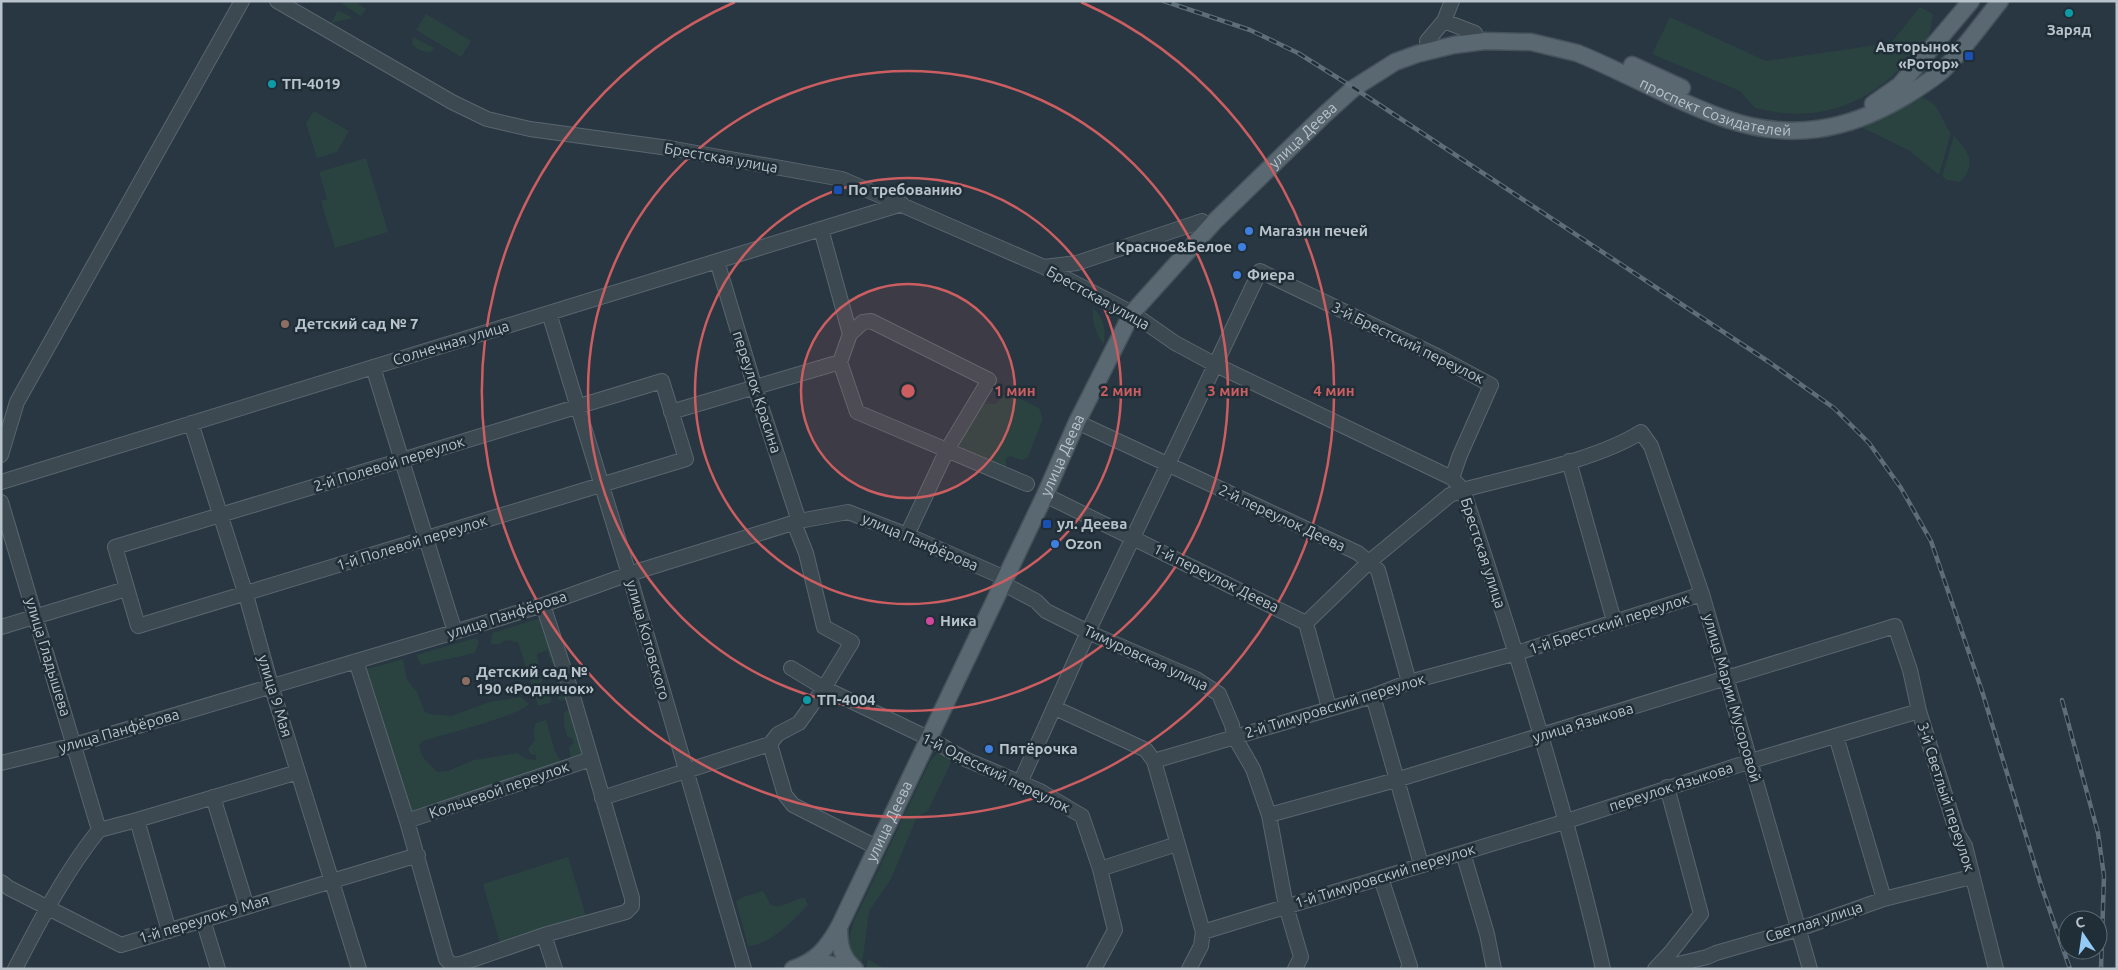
<svg xmlns="http://www.w3.org/2000/svg" width="2118" height="970" viewBox="0 0 2118 970" font-family="Ubuntu,sans-serif">
  <style>
    .green { fill: #2a4341 }
    .lines { fill: none; stroke-linecap: round; stroke-linejoin: round }
    .minor-casing { stroke: #5a666f; stroke-width: 16 }
    .major-casing { stroke: #45525b; stroke-width: 19 }
    .minor { stroke: #3c4951; stroke-width: 14 }
    .major { stroke: #5a6871; stroke-width: 16 }
    .rail-casing { stroke: #5e6e78; stroke-width: 4.5 }
    .rail { stroke: #202e37; stroke-width: 2.5; stroke-dasharray: 8; stroke-linecap: butt }
    .ring { fill: none; stroke: #cc5e61; stroke-width: 2.5 }
    .culture-dot { fill: #0f9aa8; stroke: #202e37; stroke-width: 2 }
    .transit-dot { fill: #1a4fb4; stroke: #202e37; stroke-width: 2 }
    .shop-dot { fill: #3f7fe0; stroke: #202e37; stroke-width: 2 }
    .education-dot { fill: #8d6e63; stroke: #202e37; stroke-width: 2 }
    .hotel-dot { fill: #d1479c; stroke: #202e37; stroke-width: 2 }
    .labels { text-anchor: middle; stroke-width: 5; stroke-linejoin: round; paint-order: stroke }
    .poi-label { font-size: 15px; font-weight: bold; fill: #b9c3cb; stroke: #202e37; text-anchor: start }
    .street-label { font-size: 15px; fill: #b9c3cb; stroke: #202e37 }
    .centre { fill: #cc5e61; stroke: #202e37; stroke-width: 2.5 }
    .ring-label { font-size: 15px; text-anchor: middle; font-weight: bold; fill: #cc5e61; stroke: #202e37; stroke-width: 5; stroke-linejoin: round; paint-order: stroke }
  </style>
  <rect width="100%" height="100%" fill="#283742"/>
  <path class="green" d="M344,1H354L366,9L361,16L342,4Z
    M1920,7L1933,14C1931,21 1931,33 1928,40C1924,49 1911,58 1904,65C1862,108 1814,123 1755,108L1740,91L1652,54L1670,17L1766,61L1891,43Z
    M338,10L353,18L331,23Z
    M426,14L471,41L461,57L416,30Z
    M413,37L434,48L431,52C423,52 417,50 412,44Z
    M1920,97C1939,101 1941,120 1951,133L1939,175L1910,151L1861,127Z
    M314,111L349,131L337,152L317,158L306,123Z
    M1954,136C1969,152 1977,164 1960,182L1947,180L1942,176Z
    M366,158L388,232L335,248L321,201L327,199L319,172Z
    M1093,308C1104,318 1106,330 1104,344C1097,338 1091,317 1093,308Z
    M1008,393L1039,408L1043,419L1028,457L1022,460L1010,456L1006,458V466L1002,468C986,461 961,457 956,438L980,403L995,404L1005,394Z
    M544,617L570,698L561,701L558,699L556,673L547,650L537,654L543,687L552,699L550,703L538,706L518,642L506,640L499,644H491L492,633Z
    M476,638L479,642L475,653L421,665L416,655Z
    M403,659L407,680L417,692L425,712L430,714L452,716L489,702L521,697L529,704C519,716 442,735 423,741L419,746L422,756L437,772L448,771L474,760L517,753L526,759L536,760V755L530,754L528,749L535,740L534,729L536,723L546,720L555,751L563,765L411,814L364,670Z
    M573,708L590,757L571,763L569,747L574,743L573,739L567,736L564,725V712Z
    M941,750L954,756L928,811L917,817L891,879L869,911L863,957L860,966C845,950 848,940 854,921L930,761Z
    M568,857L588,922L501,947L483,884Z
    M763,891L771,905C785,909 793,898 805,898L808,905C794,920 769,946 748,946L736,901L743,897Z
    M868,959L885,969H866Z"/>
  <g class="lines">
    <defs>
      <path id="minor" d="M277,1L452,102L487,119L530,129L669,148L842,179L1044,267L1132,313L1175,343L1216,365L1452,478L1463,490C1515,648 1566,806 1603,969
        M1444,21L1475,33
        M1427,41L1444,21L1452,1
        M821,229L850,334
        M717,261L755,388L799,521
        M1044,267L1077,263L1202,221
        M549,313L629,574L744,969
        M373,367L455,632
        M662,381L686,459L138,626L115,547Z
        M671,412L840,362
        M1077,422L1358,553L1378,570L1409,682
        M191,423L246,595L271,685L359,969
        M1,455L17,402L242,1
        M1569,461L1614,621
        M1,482L902,204
        M1045,495L1306,623L1329,708
        M1,502L99,830
        M907,535L947,450L989,380L871,321L863,322L850,334L840,362L857,412L1027,484
        M1002,583L1036,601L1046,611L1088,632L1196,679L1219,694L1232,725L1234,736L1253,769L1269,815L1286,906L1301,957L1295,969
        M1306,623L1369,562L1450,495L1463,490C1516,475 1595,461 1641,432L1651,446L1702,594L1810,969
        M1,627L126,589
        M356,661L407,821L446,959L452,965L460,964L544,935L626,912L632,906V898L574,700L543,605
        M791,668L824,688L928,738L965,759L1040,791L1082,816L1100,869L1115,930L1094,969
        M1373,696L1421,864
        M1055,708L1146,750L1154,761L1203,932L1201,946L1189,969
        M1836,736L1884,899
        M770,744L778,734L799,723L824,688L852,642L824,627L806,553L794,523
        M770,744L785,795L793,805L876,847
        M1154,761L1373,696L1409,682L1517,653L1702,594
        M1,763L74,745L451,633L543,605L629,574L799,521L848,512L907,535L1005,578
        M1020,783L1088,632L1260,271L1437,356L1491,385L1460,455L1452,478
        M213,797L247,907
        M602,798L770,744
        M1269,815L1396,780L1895,626L1910,670L1919,711L1957,833L1965,846L1996,969
        M137,820L169,931
        M407,821L591,759
        M99,830L137,820L298,772
        M1463,853L1487,934L1494,969
        M1100,869L1177,844
        M1381,878L1410,966L1408,969
        M1,882L9,888L121,945L418,855
        M203,920L218,969
        M1203,932L1567,821L1751,761L1919,711
        M544,935L555,969
        M15,969C40,921 65,872 99,830
        M1655,969L1671,952L1701,914L1667,787
        M1658,969L1707,957L1716,953L1799,929L1884,899L1971,877"/>
      <g id="major">
        <path d="M1632,65L1682,88"/>
        <path d="M1873,104L1900,85L1971,1"/>
        <path d="M839,927C839,945 841,957 855,969"/>
        <path d="M804,965L824,963L849,969"/>
        <path id="s1" d="M793,969C817,961 827,948 839,927L1045,495L1077,422L1132,313L1215,221L1324,115L1354,88L1395,62L1417,54L1454,45L1485,41L1531,42L1577,53C1627,73 1675,102 1726,119C1790,141 1847,131 1904,97C1917,89 1930,81 1942,71C1961,53 1983,22 2000,1"/>
      </g>
    </defs>
    <use href="#minor" class="minor-casing"/>
    <use href="#major" class="major-casing"/>
    <use href="#minor" class="minor"/>
    <use href="#major" class="major"/>
    <defs>
      <path id="rail" d="M1164,1L1250,30L1298,53L1354,88L1769,362L1834,408L1869,443L1901,488L1931,541L1982,691L2041,885L2070,969
        M2062,700L2098,833L2104,876L2101,969"/>
    </defs>
    <use href="#rail" class="rail-casing"/>
    <use href="#rail" class="rail"/>
  </g>
  <circle cx="908" cy="391" r="107" fill="#cc5e61" fill-opacity=".12"/>
  <g class="ring">
    <circle cx="908" cy="391" r="107"/>
    <circle cx="908" cy="391" r="213"/>
    <circle cx="908" cy="391" r="320"/>
    <path d="M1081 2A426 426 0 1 1 735 2"/>
  </g>
  <g class="culture-dot">
    <circle cx="2069" cy="13" r="5"/>
    <circle cx="272" cy="84" r="5"/>
    <circle cx="807" cy="700" r="5"/>
  </g>
  <g class="transit-dot">
    <rect x="1964" y="51" width="10" height="10" rx="2.5"/>
    <rect x="833" y="185" width="10" height="10" rx="2.5"/>
    <rect x="1042" y="519" width="10" height="10" rx="2.5"/>
  </g>
  <g class="shop-dot">
    <circle cx="1249" cy="231" r="5"/>
    <circle cx="1242" cy="247" r="5"/>
    <circle cx="1237" cy="275" r="5"/>
    <circle cx="1055" cy="544" r="5"/>
    <circle cx="989" cy="749" r="5"/>
  </g>
  <g class="education-dot">
    <circle cx="285" cy="324" r="5"/>
    <circle cx="466" cy="681" r="5"/>
  </g>
  <circle class="hotel-dot" cx="930" cy="621" r="5"/>
  <g class="labels">
    <g class="poi-label">
      <text x="2069" y="35" text-anchor="middle">Заряд</text>
      <text x="1959" y="52" text-anchor="end">Авторынок<tspan x="1959" dy="17">«Ротор»</tspan></text>
      <text x="282" y="89">ТП-4019</text>
      <text x="848" y="195">По требованию</text>
      <text x="1259" y="236">Магазин печей</text>
      <text x="1232" y="252" text-anchor="end">Красное&amp;Белое</text>
      <text x="1247" y="280">Фиера</text>
      <text x="295" y="329">Детский сад № 7</text>
      <text x="1057" y="529">ул. Деева</text>
      <text x="1065" y="549">Ozon</text>
      <text x="940" y="626">Ника</text>
      <text x="476" y="677">Детский сад №<tspan x="476" dy="17">190 «Родничок»</tspan></text>
      <text x="817" y="705">ТП-4004</text>
      <text x="999" y="754">Пятёрочка</text>
    </g>
    <g class="street-label">
      <text dy="5" stroke="none"><textPath href="#s1" startOffset="1445">проспект Созидателей</textPath></text>
      <text dy="5" stroke="none"><textPath href="#s1" startOffset="991">улица Деева</textPath></text>
      <text transform="translate(721 158) rotate(10)" y="5">Брестская улица</text>
      <text transform="translate(1098 298) rotate(29)" y="5">Брестская улица</text>
      <text transform="translate(451 343) rotate(-17)" y="5">Солнечная улица</text>
      <text transform="translate(1408 343) rotate(26)" y="5">3-й Брестский переулок</text>
      <text transform="translate(757 392) rotate(72)" y="5">переулок Красина</text>
      <text dy="5" stroke="none"><textPath href="#s1" startOffset="586">улица Деева</textPath></text>
      <text transform="translate(389 464) rotate(-17)" y="5">2-й Полевой переулок</text>
      <text transform="translate(1282 518) rotate(25)" y="5">2-й переулок Деева</text>
      <text transform="translate(920 542) rotate(23)" y="5">улица Панфёрова</text>
      <text transform="translate(412 543) rotate(-17)" y="5">1-й Полевой переулок</text>
      <text transform="translate(1483 553) rotate(72)" y="5">Брестская улица</text>
      <text transform="translate(1216 578) rotate(26)" y="5">1-й переулок Деева</text>
      <text transform="translate(507 615) rotate(-18)" y="5">улица Панфёрова</text>
      <text transform="translate(1609 624) rotate(-18)" y="5">1-й Брестский переулок</text>
      <text transform="translate(648 640) rotate(74)" y="5">улица Котовского</text>
      <text transform="translate(48 657) rotate(73)" y="5">улица Гладышева</text>
      <text transform="translate(1146 658) rotate(25)" y="5">Тимуровская улица</text>
      <text transform="translate(275 696) rotate(73)" y="5">улица 9 Мая</text>
      <text transform="translate(1732 698) rotate(74)" y="5">улица Марии Мусоровой</text>
      <text transform="translate(1335 706) rotate(-17)" y="5">2-й Тимуровский переулок</text>
      <text transform="translate(1583 723) rotate(-17)" y="5">улица Языкова</text>
      <text transform="translate(119 731) rotate(-16)" y="5">улица Панфёрова</text>
      <text transform="translate(996 773) rotate(26)" y="5">1-й Одесский переулок</text>
      <text transform="translate(1671 787) rotate(-18)" y="5">переулок Языкова</text>
      <text transform="translate(499 790) rotate(-19)" y="5">Кольцевой переулок</text>
      <text transform="translate(1946 797) rotate(72)" y="5">3-й Светлый переулок</text>
      <text dy="5" stroke="none"><textPath href="#s1" startOffset="181">улица Деева</textPath></text>
      <text transform="translate(1385 876) rotate(-17)" y="5">1-й Тимуровский переулок</text>
      <text transform="translate(204 919) rotate(-17)" y="5">1-й переулок 9 Мая</text>
      <text transform="translate(1814 922) rotate(-18)" y="5">Светлая улица</text>
    </g>
  </g>
  <circle cx="908" cy="391" r="8" class="centre"/>
  <g class="ring-label">
    <text x="1015" y="396">1 мин</text>
    <text x="1121" y="396">2 мин</text>
    <text x="1228" y="396">3 мин</text>
    <text x="1334" y="396">4 мин</text>
  </g>
  <rect width="2118" height="970" fill="none" stroke="#b9c3cb" stroke-width="5"/>
  <g transform="translate(2083 935) rotate(347)"><circle r="24" fill="#202e37" stroke="#5d6a72"/>
  <path d="M0-4L9 19L0 12L-9 19Z" fill="#94cbf5"/>
  <text y="-8" font-size="14" font-weight="bold" text-anchor="middle" fill="#b9c3cb">С</text>
  </g>
</svg>
